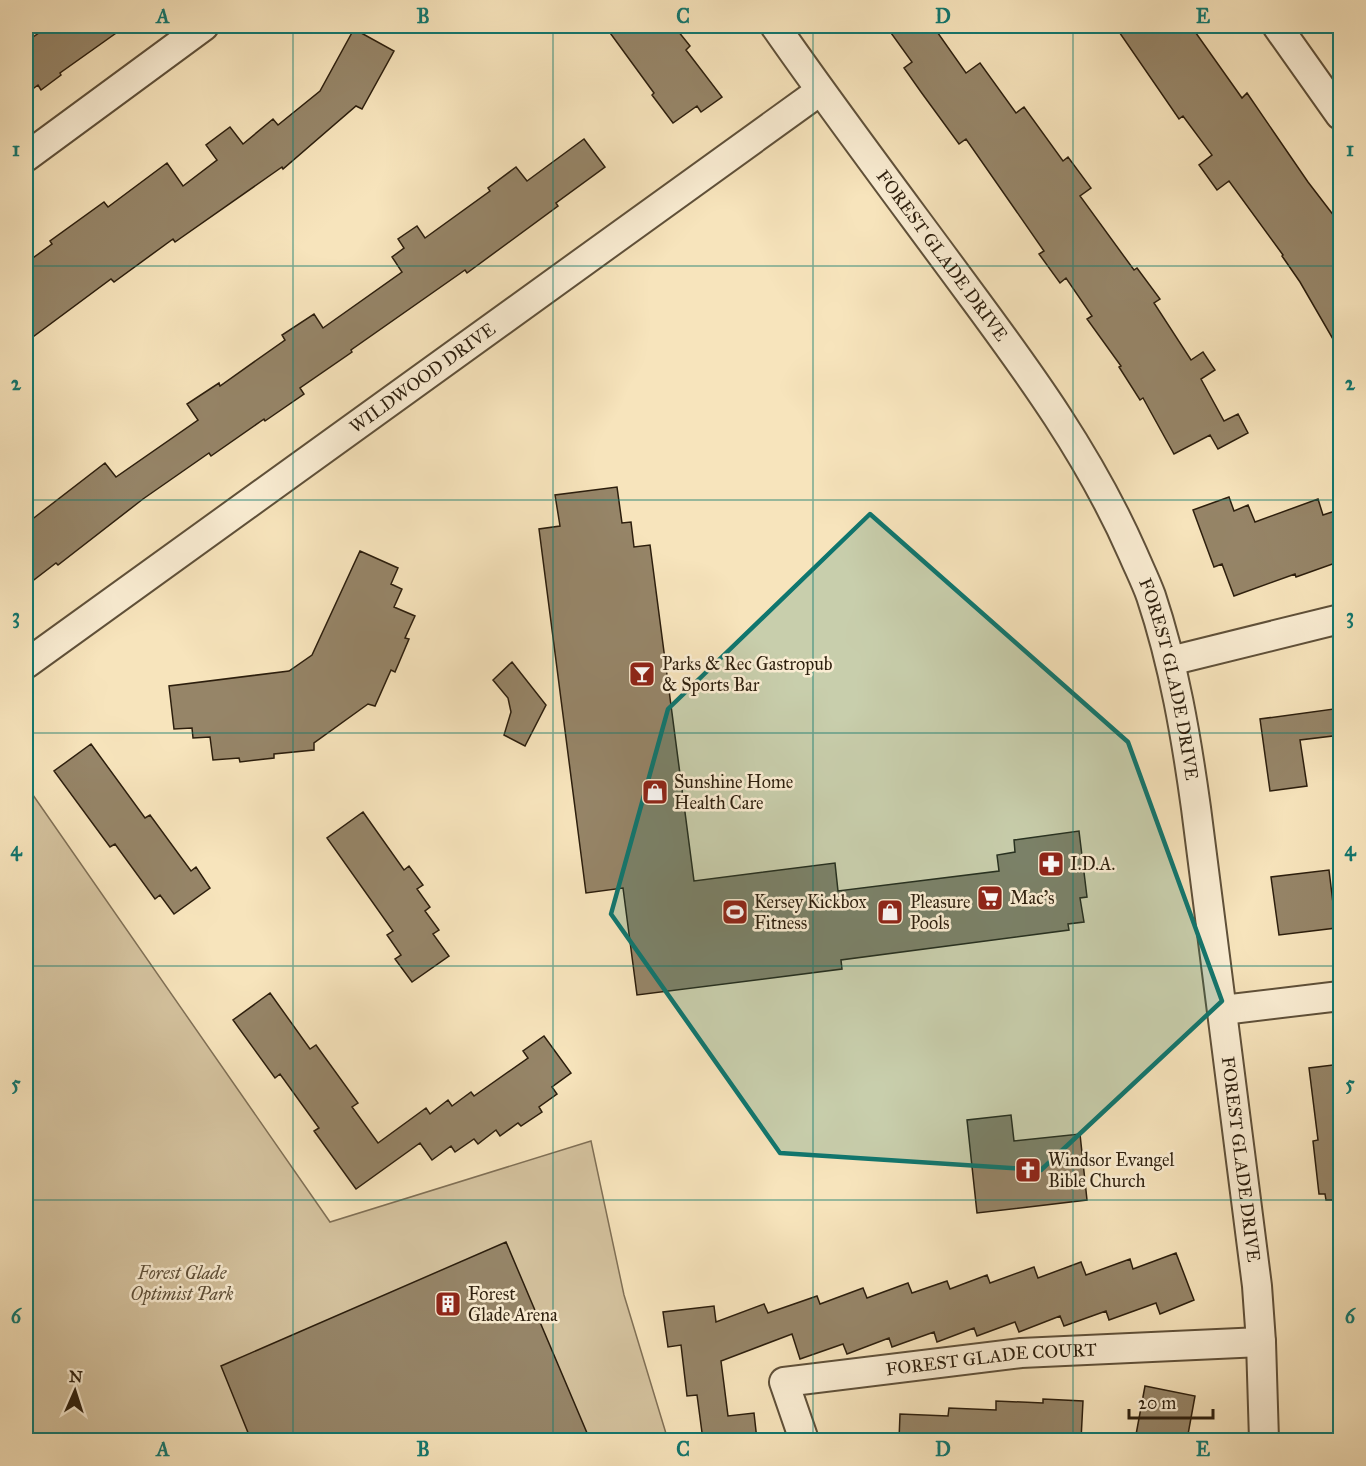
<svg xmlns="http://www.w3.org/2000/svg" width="1366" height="1466" viewBox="0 0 1366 1466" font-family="'IM FELL Great Primer',serif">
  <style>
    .green { fill: #d4c29e; stroke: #807056; stroke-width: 1.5 }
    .building { fill: #968568; stroke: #2c1e0d; stroke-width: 1.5 }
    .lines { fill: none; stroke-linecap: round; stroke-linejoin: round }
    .minor-casing { stroke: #5f5039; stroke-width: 32 }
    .minor { stroke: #faedd3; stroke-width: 28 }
    .marked { fill: #0f766e; fill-opacity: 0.2; stroke: #0f766e; stroke-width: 4.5; stroke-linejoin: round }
    .grid { fill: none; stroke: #0f766e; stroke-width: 1.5; stroke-opacity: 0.55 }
    .labels { text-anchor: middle; stroke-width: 5; stroke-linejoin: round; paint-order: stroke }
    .street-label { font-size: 18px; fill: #2c1e0d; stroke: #faedd3 }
    .poi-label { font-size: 18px; fill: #2c1e0d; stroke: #faedd3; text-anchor: start }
    .park-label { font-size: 18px; font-style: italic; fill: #5e4f38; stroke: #faedd3 }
    .neatline { fill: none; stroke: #0f766e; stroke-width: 2 }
    .grid-label { font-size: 20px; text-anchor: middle; font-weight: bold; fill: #0f766e }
  </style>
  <rect width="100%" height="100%" fill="#f7e4bc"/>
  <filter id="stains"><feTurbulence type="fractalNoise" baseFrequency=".00333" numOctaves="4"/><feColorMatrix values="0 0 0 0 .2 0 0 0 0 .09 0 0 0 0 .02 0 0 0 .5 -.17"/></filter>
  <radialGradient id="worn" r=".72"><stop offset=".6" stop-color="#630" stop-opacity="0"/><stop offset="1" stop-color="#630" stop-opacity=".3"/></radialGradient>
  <path class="green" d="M26,785L330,1222L591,1141L624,1295L668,1440H26Z"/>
  <path class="building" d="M49,26H126L60,73L61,75L41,90L38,85L26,94V42Z
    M605,26H674L690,46L686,50L722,97L701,112L697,106L673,123L652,95L654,93Z
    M886,26H933L966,73L980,63L1016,113L1024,107L1063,161L1068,157L1091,188L1080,196L1134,270L1137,268L1160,299L1154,303L1191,360L1203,352L1215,370L1201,379L1224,421L1238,414L1248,433L1218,449L1210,435L1174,454L1143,398L1140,400L1119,367L1121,366L1087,319L1092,316L1066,278L1060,283L1039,254L1044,251L966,139L959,144L921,92L904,68L912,62Z
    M1115,26H1191L1242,98L1247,93L1308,182L1341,225V353L1300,282L1282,256L1283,255L1229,181L1217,190L1199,165L1212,155L1183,116L1179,119Z
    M354,29L394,51L362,109L356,106L283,169L282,167L175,242L173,239L114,282L111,279L26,342V263L52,244L50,241L104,202L108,207L167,163L183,186L217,160L206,145L230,127L243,144L273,119L278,125L320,91Z
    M584,139L605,167L556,203L558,206L467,273L465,270L351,350L352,352L300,388L304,394L265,421L264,419L211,456L209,453L143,499L58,565L56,563L26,586V524L105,463L116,477L198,420L187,404L219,383L220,386L285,340L282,335L314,314L323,328L402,272L392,257L404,248L398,239L417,226L425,238L490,191L488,188L516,167L527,181Z
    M617,487L622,523L631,522L634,547L650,545L694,881L835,863L838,891L999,871L997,855L1015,852L1014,840L1079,831L1087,897L1080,898L1084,922L1068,924L1069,930L841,960L842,969L637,995L623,888L586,893L539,529L560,526L555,495Z
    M1229,497L1234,511L1248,505L1255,522L1318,499L1323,515L1341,509V561L1296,577L1295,574L1234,596L1222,564L1214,567L1193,510Z
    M360,551L398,568L391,584L402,589L394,607L415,616L405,638L409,639L395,672L391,670L375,706L368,704L314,743V750L274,754V758L240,762L239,758L213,760L210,737L193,738L192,728L174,729L169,686L289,671L312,655Z
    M512,662L546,705L525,746L504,735L511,712L508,698L493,680Z
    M1341,708V735L1300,740L1307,786L1270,791L1260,719Z
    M91,744L145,818L150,815L191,871L196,867L210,888L174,914L160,895L155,899L115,844L110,847L54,771Z
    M363,812L404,870L409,866L423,885L417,889L430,907L425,911L439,930L433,934L449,956L412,982L395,959L401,955L387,935L393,931L327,838Z
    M1329,870L1336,928L1279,935L1271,877Z
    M270,993L310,1049L316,1045L358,1103L352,1107L378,1143L426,1108L430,1114L448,1100L452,1106L471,1092L474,1096L528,1058L523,1051L544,1036L571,1073L552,1087L557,1094L539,1107L542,1112L521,1126L518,1123L500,1136L496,1130L478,1144L474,1139L455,1152L451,1146L432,1160L420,1143L356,1189L314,1131L319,1128L280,1074L275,1078L233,1020Z
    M1341,1064V1200H1326L1325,1194H1319L1313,1141L1318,1140L1309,1068Z
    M1011,1115L1014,1141L1080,1134L1087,1200L977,1213L967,1120Z
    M506,1242L590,1440H251L221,1366Z
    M1176,1253L1194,1300L1160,1314L1156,1303L1109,1320L1106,1311L1064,1326L1060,1316L1019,1332L1015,1322L977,1336L974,1328L937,1342L934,1332L892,1347L889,1338L847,1354L843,1344L800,1359L792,1334L721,1361L728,1416L754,1413L757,1440H703L697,1395L687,1396L681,1345L668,1347L663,1312L714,1306L716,1322L764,1304L768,1313L817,1296L820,1304L863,1288L867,1298L908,1283L912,1293L947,1281L950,1289L987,1275L990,1283L1034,1267L1038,1278L1081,1262L1086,1275L1130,1259L1133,1269Z
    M1145,1386L1195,1396L1187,1440H1135Z
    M1043,1399L1083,1401L1081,1440H899L900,1414L948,1416L949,1408L996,1410V1401L1043,1403Z"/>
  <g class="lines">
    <defs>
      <g id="minor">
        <path id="s1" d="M775,26C837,115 903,202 967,289C1030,374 1090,456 1133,554C1139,568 1146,582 1151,596C1174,665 1186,736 1196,808L1257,1286L1261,1342L1264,1440"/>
        <path d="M1277,26L1340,115"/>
        <path d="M26,157L204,26"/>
        <path d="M1170,661L1340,619"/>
        <path id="s2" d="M26,664L820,91"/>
        <path d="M1223,1010L1340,996"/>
        <path id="s3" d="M804,1440L784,1382L1021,1353L1261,1342"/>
      </g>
    </defs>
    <use href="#minor" class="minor-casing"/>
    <use href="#minor" class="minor"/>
  </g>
  <path class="marked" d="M870,514L1128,742L1222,1001L1041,1170L780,1153L611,914L668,709Z"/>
  <path class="grid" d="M293,26V1440M553,26V1440M813,26V1440M1073,26V1440M26,266H1340M26,500H1340M26,733H1340M26,966H1340M26,1200H1340"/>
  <defs>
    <symbol id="bar-square" viewBox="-11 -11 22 22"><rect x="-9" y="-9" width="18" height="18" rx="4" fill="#8f2418" stroke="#faedd3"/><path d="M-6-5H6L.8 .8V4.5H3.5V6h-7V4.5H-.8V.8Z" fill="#fff"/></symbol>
    <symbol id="shop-square" viewBox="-11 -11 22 22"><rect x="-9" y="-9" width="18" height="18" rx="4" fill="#8f2418" stroke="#faedd3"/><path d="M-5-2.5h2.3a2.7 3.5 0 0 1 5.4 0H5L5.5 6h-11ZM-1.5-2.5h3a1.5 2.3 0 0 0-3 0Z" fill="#fff"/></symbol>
    <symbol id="pharmacy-square" viewBox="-11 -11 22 22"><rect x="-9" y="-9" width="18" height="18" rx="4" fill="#8f2418" stroke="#faedd3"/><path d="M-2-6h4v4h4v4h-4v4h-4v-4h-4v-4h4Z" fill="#fff"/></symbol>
    <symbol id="supermarket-square" viewBox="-11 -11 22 22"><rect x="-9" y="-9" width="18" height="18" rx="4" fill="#8f2418" stroke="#faedd3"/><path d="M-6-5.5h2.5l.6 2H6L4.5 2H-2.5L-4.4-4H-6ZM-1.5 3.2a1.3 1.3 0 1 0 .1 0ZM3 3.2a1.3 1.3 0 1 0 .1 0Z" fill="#fff"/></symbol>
    <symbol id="stadium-square" viewBox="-11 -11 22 22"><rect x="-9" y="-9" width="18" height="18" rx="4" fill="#8f2418" stroke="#faedd3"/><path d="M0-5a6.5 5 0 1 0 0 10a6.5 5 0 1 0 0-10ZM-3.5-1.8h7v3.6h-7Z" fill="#fff"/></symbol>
    <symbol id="church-square" viewBox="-11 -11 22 22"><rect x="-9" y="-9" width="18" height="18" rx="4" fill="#8f2418" stroke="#faedd3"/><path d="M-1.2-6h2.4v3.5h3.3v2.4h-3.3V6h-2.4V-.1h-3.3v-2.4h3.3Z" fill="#fff"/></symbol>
    <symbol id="building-square" viewBox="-11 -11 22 22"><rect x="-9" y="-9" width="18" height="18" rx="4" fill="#8f2418" stroke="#faedd3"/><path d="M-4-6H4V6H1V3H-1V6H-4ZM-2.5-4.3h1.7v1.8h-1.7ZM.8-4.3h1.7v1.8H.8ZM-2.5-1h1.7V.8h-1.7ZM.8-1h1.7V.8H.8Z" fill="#fff"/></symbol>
  </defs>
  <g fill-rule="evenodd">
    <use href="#bar-square" x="627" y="659" width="30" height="30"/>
    <use href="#shop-square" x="640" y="777" width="30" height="30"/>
    <use href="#pharmacy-square" x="1036" y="849" width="30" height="30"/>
    <use href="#supermarket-square" x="975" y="883" width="30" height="30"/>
    <use href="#stadium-square" x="720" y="897" width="30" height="30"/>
    <use href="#shop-square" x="875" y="897" width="30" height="30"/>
    <use href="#church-square" x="1013" y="1155" width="30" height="30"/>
    <use href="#building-square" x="433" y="1289" width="30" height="30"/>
  </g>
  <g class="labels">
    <g class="street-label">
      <text dy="6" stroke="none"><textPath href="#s1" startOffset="284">FOREST GLADE DRIVE</textPath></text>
      <text dy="6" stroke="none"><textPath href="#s2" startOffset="489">WILDWOOD DRIVE</textPath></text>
      <text dy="6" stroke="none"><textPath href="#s1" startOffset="770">FOREST GLADE DRIVE</textPath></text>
      <text dy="6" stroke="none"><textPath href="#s1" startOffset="1256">FOREST GLADE DRIVE</textPath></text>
      <text dy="6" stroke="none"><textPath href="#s3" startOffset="270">FOREST GLADE COURT</textPath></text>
    </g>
    <g class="poi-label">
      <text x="662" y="670">Parks &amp; Rec Gastropub<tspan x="662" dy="21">&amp; Sports Bar</tspan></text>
      <text x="674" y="788">Sunshine Home<tspan x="674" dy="21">Health Care</tspan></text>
      <text x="1070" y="870">I.D.A.</text>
      <text x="1010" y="904">Mac's</text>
      <text x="754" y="908">Kersey Kickbox<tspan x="754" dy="21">Fitness</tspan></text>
      <text x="910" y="908">Pleasure<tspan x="910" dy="21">Pools</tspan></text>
      <text x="1048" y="1166">Windsor Evangel<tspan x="1048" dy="21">Bible Church</tspan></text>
      <text x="468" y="1300">Forest<tspan x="468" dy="21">Glade Arena</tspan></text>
    </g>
    <g class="park-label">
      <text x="182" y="1279">Forest Glade<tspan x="182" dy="21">Optimist Park</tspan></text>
    </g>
  </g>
  <rect width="1366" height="1466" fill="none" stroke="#f7e4bc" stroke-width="66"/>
  <g transform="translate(75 1391) rotate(3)" stroke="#faedd3" stroke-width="4.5" paint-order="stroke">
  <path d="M0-4.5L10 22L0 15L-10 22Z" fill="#2c1e0d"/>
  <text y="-9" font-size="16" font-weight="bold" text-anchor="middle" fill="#2c1e0d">N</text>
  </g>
  <path d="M1129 1409v9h84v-9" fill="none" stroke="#2c1e0d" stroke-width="3"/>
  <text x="1138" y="1409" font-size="18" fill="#2c1e0d" stroke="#faedd3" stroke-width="4.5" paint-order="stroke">20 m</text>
  <rect x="33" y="33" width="1300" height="1400" class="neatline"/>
  <g class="grid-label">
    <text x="163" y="23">A</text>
    <text x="423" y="23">B</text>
    <text x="683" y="23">C</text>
    <text x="943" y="23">D</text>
    <text x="1203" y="23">E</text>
    <text x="16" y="156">1</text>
    <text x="1350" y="156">1</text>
    <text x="16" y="390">2</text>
    <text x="1350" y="390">2</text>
    <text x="16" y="623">3</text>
    <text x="1350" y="623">3</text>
    <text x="16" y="856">4</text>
    <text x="1350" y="856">4</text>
    <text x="16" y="1090">5</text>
    <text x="1350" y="1090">5</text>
    <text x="16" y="1323">6</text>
    <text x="1350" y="1323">6</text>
    <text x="163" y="1456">A</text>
    <text x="423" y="1456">B</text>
    <text x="683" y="1456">C</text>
    <text x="943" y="1456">D</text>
    <text x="1203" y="1456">E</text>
  </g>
  <rect width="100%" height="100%" filter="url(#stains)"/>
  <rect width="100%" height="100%" fill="url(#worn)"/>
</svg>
